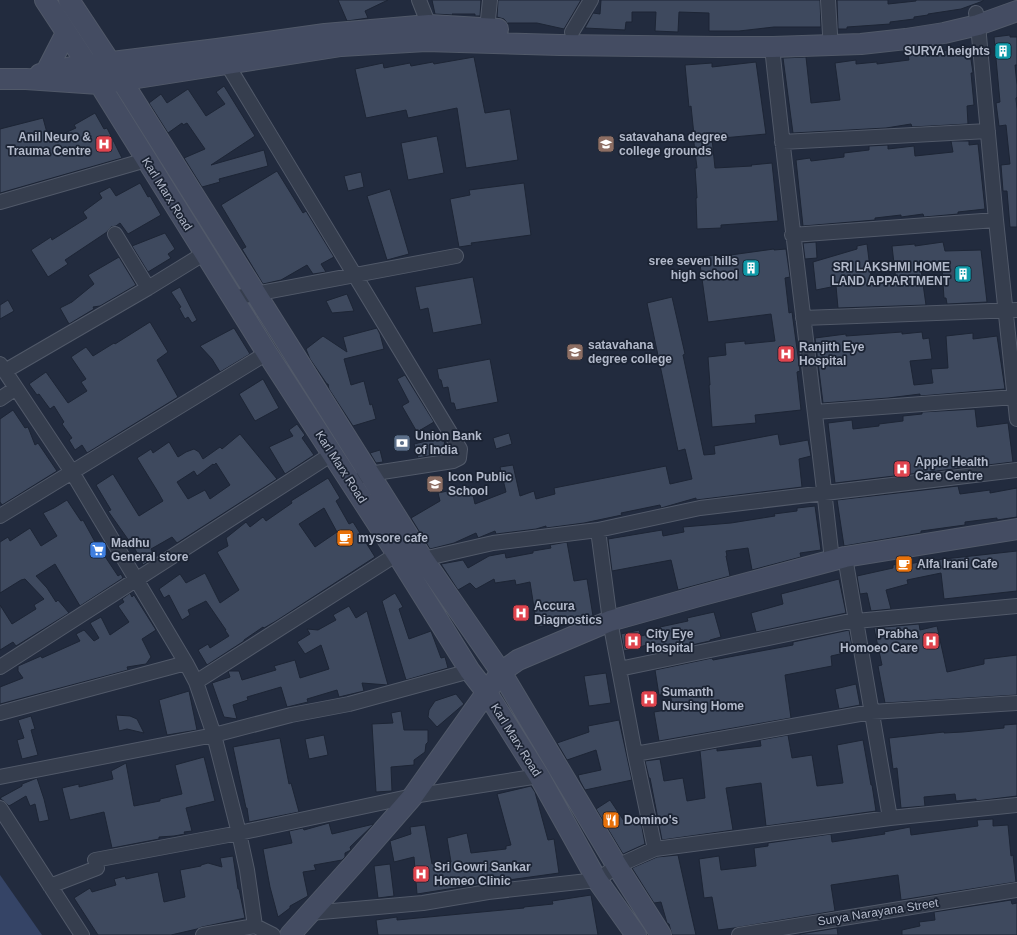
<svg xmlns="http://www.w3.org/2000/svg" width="1017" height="935" viewBox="0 0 1017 935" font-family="Helvetica,sans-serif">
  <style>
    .water { fill: #354466 }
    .building { fill: #3e495e; stroke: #1d2535; fill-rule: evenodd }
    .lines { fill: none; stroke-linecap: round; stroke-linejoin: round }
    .street-casing { stroke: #515969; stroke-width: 16 }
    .secondary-casing { stroke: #515969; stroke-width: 22 }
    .street { stroke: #363e4e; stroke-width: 14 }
    .secondary { stroke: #444c62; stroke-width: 20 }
    .labels { text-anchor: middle; stroke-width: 3.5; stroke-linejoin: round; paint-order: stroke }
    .poi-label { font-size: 12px; font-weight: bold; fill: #b2b9ca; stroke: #1b2333; text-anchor: start }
    .street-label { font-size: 12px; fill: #b2b9ca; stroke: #1b2333 }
  </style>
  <rect width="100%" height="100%" fill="#222b3e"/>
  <path class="water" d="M0,875L42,935H0Z"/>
  <path class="building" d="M338,0H388L365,11L368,18L347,21Z
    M432,0H481L480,16H475V14H452L453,15L435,14Z
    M498,0H581L564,29L537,23H508V24L504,19L497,17Z
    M601,0H820L821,27H774L739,31H709V13L679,12L678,32L655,31L656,12H632V22H626L625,30L585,28L593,13L600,14Z
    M837,0H888V4L916,1V0H983V1L961,9L928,14V15L914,17V19L890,22V24L847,27V29H838Z
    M1010,35V37H1017V65H1015L1017,85V97L1016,98L1017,109V227H1010L1007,191H1003L1001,165L1010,164L1006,125L999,126L996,103L1000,102L994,37Z
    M969,46L973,73H971L974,105L967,106L968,124L912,127L911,124L886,128L793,133L783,58L806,57L811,103L840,100L835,63L856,60V64L877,62V64L909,60L908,54L952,50V49Z
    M474,57L485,113L510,109L518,160L466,168L457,108L408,118L406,110L366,118L355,69L383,63L384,68L410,63L411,66L433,62L434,64Z
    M756,62L766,134L712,139L715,168L752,166L751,165L772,163L778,221L721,225V228L697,229L696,198H697L695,168H697L693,135H694L691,106L689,107L685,65L712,63V67Z
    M224,86L255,136L211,165L264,150L268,166L219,179L220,182L202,187L184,158L205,149L187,123L183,125L182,123L168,133L149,103L161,94L167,103L188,89L206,116L225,104L216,92Z
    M95,113L104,129L107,128L122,158L0,193V129L43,118L49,140L76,128L74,125Z
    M437,136L444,173L408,180L401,143Z
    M951,141H969V145L978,144L985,209L958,212V214L924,217L923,214L901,217V215L875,218V220L803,226L796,160L810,158L811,161L844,157V153L869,150V146L888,145V149L914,146L915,156L953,152Z
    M277,171L303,213L306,211L334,257L321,264L326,272L313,274L307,265L281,280L263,284L242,249L246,247L221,205Z
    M361,172L364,187L348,191L344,176Z
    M140,183L148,197L150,196L161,215L128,234L120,223L116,226L111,227L107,232L65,260L68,264L48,277L31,250L51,237L52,240L87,218L83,212L102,198L99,193L110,187L116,196Z
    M524,183L531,235L471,243L472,245L459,247L450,199L470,195L469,190Z
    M390,189L409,254L387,260L367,196Z
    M165,233L175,249L168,254L171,258L148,272L132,246Z
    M816,242L817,258L805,259L803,243Z
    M943,242L945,251L981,250L987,302L947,304L946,298H944L942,268L921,270L926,305L838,308L836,286L816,290L813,262L857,249V246L867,244L872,284L896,281L892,246L915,244V246Z
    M774,249V250L786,249L790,277L785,278L789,313L792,312L800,371L797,372L801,410L755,415L756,423L712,427L709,385H710L708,357L726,355L725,343L745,341V344L775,341L771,314L708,322L699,257L716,255V257Z
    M119,257L136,285L100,306L93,307L94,309L69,324L60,308L72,302L94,284L88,275Z
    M473,277L482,324L433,333L428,308L420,310L415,287Z
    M180,287L197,320L192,323L188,317L185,319L179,308L181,307L171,292Z
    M347,294L354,311L332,313L326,301Z
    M672,297L685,354L683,355L704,455L715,454L714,446L778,434L780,445L808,440L811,456L799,459L802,487L696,500V498L661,508L660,505L621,513L622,515L584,523L546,528V526L536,529L496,534L495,531L478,538L476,533L454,543L430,549L411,518L440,501L438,493L471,486L475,504L506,492L500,467L513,465L520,496L534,491L536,499L555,494L554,488L666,466L670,484L692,479L685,449L678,451L647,303Z
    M8,300L14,311L0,319V305Z
    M150,322L168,352L157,360L178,397L87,453L82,445L75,450L69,440L72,438L62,424L64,422L54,406L50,409L39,394L37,395L29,384L46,372L68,403L87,391L81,382L86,379L71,357L86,347L93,356L114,343L115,344Z
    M234,328L250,354L220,372L212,359L200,346Z
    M377,328L380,334L384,349L344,359L351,385L364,381L370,405L372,404L376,419L353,426L329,389L328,384H327L310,359L306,349L323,336L347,352L343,337Z
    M902,332V334L922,332L923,339L929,338L932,359L910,361L914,385L933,383L931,369L948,368L946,336L973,333V339L997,336L1005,389L920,396V394L888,398L823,403L815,338L846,334V336Z
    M490,359L498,402L456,410L454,403H451L448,387L443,388L441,380L439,379L437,369Z
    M405,375L434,422L417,432L402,406L409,402L397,379Z
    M263,379L279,408L255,421L239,394Z
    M975,409L977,427L1008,423L1013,462L835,483L828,423L852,420L853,429L879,426V424L903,421V416L922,414V412Z
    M13,410L25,428L28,427L35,445L38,443L57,471L2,505L0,502V419Z
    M297,424L305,435L302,438L314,455L285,474L269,447L293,436L289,430Z
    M509,433L512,444L496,449L493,438Z
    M240,434L277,479L177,543L172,537L151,549L155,557L143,565L133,545H132L108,511L111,510L96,485L113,474L139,516L163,501L158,492L137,458L151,449L153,453L169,442L178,457L186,452L194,449L199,452L203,459L220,447L222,449ZM216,463L230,485L210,499L205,490L188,499L177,482L194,471L197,476L213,464L214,465Z
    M443,437L447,452L418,458L414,444Z
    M380,450L383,462L376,463L370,453Z
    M328,478L340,498L336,501L349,524L353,522L375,557L276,621L264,628L263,627L244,640V641L207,665L198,650L208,644L210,648L229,636L225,630H226L206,601L188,610L190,615L182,620L169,595L164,598L159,589L180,574L186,583L205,573L220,603L239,590L217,552L228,546L226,538L246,522L250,527L263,517L266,521L292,503L291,501ZM324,508L337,532L315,547L299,524Z
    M958,486L960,494L990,490V493L1017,488V517L997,520V518L965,522V525L921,531V533L844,546L837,500Z
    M67,500L81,521L83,520L94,540L118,576L121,574L123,578L80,606L55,564L36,576L47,588L56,602L58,600L69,613L16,646L13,642L0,650V605L12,624L36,609L34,605L44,599L25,579L21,580L0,593V542L8,537L10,541L30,528L41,546L57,536L43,513L54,508Z
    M815,506L821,550L800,553L801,557L752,570L748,548L726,551L727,556H726L730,576L678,590L671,560L612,571L608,539L662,530L663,536L684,532L683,527L731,523L775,516L774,514L797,511V508Z
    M567,542L574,581L587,579L593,616L585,619L537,627L530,582L516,585L515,580L495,583L494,579L476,589L470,583L458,590L441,564L463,560L468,568L489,556L505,553L506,558L533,553V551L551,548L550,545Z
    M1017,551V591L944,599L941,573L907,580L908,584L886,590L891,609L871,611L867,593L860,594L857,576L893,568V565L903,563L904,565L934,559L935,560Z
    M839,579L846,613L756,632L751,613L783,604L781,594Z
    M130,593L132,597L134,595L156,630L142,639L151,657L146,664L127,667L128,670L0,704V687L23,678L18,671V666L41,656L42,658L80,641L76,634L84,630L94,641L99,638L90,623L101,617L110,635L129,622L118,606L124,602L122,599Z
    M395,593L403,607L399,609L409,639L431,631L441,658L445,657L448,668L406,680L382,601Z
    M349,606L356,618L367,611L388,685L362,683L364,691L339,697L337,690L307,699L308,702L287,707L281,687L247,697L248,700L233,705L237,719L224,717L212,683L230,677L228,671H239L242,680L276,670L274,666L295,660L300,678L329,669L321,645L305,654L297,642L310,634L307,629L318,630L336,620L333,615Z
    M714,612L721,637L710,640V641L649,654L647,645L624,651L621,634L639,630L641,636L661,631L660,627L688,621L687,618Z
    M919,624L920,630L937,626L947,672L984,664V659L1017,655V695L885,703L878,666L882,665L874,628Z
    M849,630L853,651L831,656L832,666L785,675L791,718L659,741L654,712L673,709L670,694L659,695L655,670L712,658L713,660L793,645V642Z
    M606,673L611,703L589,706L584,676Z
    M856,684L860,705L839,709L835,689Z
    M189,691L197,730L167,735L159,700Z
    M456,694L464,704L437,727L428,717L429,710L435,701Z
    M401,711L404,730H428V742L426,744L425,752L414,760V765L391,767L392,791L376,792L372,724L393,723L391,713Z
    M116,715L130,716L137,719L144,733L127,729L119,731Z
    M31,716L35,729L31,730L38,755L22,759L17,740L24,738L18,720Z
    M619,720L632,780L585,790L580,781L578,775L601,770L596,750L567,760L557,743L589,732L588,726Z
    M1017,724V796L976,801V799L956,801L955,794L924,797L925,806L901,808L897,768L893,769L889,738L944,732V733L963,732L1004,728V725Z
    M324,735L328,755L309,759L305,739Z
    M788,735L792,758L812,755L817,786L843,783L837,745L863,740L871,785H872L876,811L766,826L761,783L726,788L733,830L662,840L650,778H649L645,761L660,759L664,781L683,778L687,801L705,798L700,751L717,748V751L761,746L760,740Z
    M280,738L289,784L291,783L299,812L249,822L247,808H246L233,747Z
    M204,757L215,801L186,808L192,831L184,832L185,834L174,836L159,837V839L112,848L104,812L70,820L62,788L79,784V787L113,779L111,771L126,763L134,806L160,801V799L182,794L175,765Z
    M37,778L44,799L49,820L39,822L35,804L30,806L26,796L9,806L0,798L22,786V784Z
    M531,786L535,792L548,840L554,839L559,873L487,883L417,894L414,857L394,862L390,841L411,834L410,827L425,825L432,864L451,862L447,838L467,833L471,853L506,849V846L511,845L497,794Z
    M610,800L626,824L637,817L641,822L645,844L623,854L596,809Z
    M993,819V826L1008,825L1011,856L1013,855L1016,882L901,900L898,875L831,885L835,911L734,928L718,930L712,897L704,898L699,859L719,856L721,870L756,866L754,848L768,846V843L831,834L832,842L885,834L884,832L910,827L911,835L978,826L977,820Z
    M329,823L332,834L374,824L350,847L351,850L345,853V857L342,860L314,865L316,870L303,872L308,896L290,906V908L278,917L270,887L263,849L292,843L289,831L303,828L304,830Z
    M678,855L688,900L696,935H672L669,924L667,923L661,902L654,903L632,868L657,857Z
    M233,856L238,889H239L245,918L202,927L197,929L171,935H98L74,898L90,888L92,892L116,885L114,879L125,876L126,879L158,872L164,902L185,897L180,870L201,866V865L208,863L222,867L220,858Z
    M390,864L394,896L378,898L374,866Z
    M591,895L598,935H378L376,920L397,917V920L524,908V907L553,904L552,901Z
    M1011,900L1012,904L1017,903V935H902V930L920,926L919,922L935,920L934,912Z
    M837,928L838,935H800V934Z"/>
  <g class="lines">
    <defs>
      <path id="street" d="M419,0L432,33
        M828,0L830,34
        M976,13L978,25L996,220L1017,419
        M487,29L490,0
        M572,32L591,0
        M772,47C790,218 813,389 832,560
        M227,64L460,449L459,458L453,461L369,474L363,476
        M782,142L988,131
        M0,202L146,160
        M115,234L148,288
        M792,235L996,220
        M233,298L456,256
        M803,318L1017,310
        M0,364L72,472L186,663L196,682L214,735L0,777
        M5,371L148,288L205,253
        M0,399L16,388
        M815,412L1015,397
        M0,516L267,353
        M598,530L610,621L635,754
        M845,557L890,818
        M0,667L332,454
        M619,669L855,620L856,621L1017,606
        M196,682L397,554L423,559L493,543L598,530L700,508L1017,470
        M0,713L186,663
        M0,808L82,935
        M655,849L635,754L871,712L1017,703
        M95,860L239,833L413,796L539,776
        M50,886L97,868
        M310,913L423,903L488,892L597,880L617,866L655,849L890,818L1017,805
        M203,935L255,926
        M273,935L255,926L247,870L239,833L214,735L291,715L349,704L470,671
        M739,935L1017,890"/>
      <path id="secondary" d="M45,0L87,64L267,353L397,554L470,671L487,693L539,776L597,880L636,935
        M69,0L110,62L423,559L501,672L617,866L661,935
        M46,72L66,33
        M40,74L72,67L217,49L325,34L429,25L498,29
        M0,79H26L99,84L341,46L426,41L560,45L717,47H773L861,44L906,39L944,33L978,25L1017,11
        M290,935L353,865L413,796L501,672L518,660L610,621L699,596L845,557L1017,529"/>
    </defs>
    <use href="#street" class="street-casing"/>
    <use href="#secondary" class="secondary-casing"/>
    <use href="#street" class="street"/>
    <use href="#secondary" class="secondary"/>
  </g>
  <defs>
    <symbol id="building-square" viewBox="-11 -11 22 22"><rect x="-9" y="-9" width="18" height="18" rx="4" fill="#0f9aa8" stroke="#1b2333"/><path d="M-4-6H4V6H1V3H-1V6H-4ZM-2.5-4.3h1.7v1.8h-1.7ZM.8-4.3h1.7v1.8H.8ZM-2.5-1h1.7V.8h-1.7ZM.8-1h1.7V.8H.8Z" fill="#fff"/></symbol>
    <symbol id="hospital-square" viewBox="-11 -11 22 22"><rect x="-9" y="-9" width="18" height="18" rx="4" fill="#e0444e" stroke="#1b2333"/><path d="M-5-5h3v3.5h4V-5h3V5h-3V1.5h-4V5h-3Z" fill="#fff"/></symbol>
    <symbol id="university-square" viewBox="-11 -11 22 22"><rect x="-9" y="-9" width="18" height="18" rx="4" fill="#8d6e63" stroke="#1b2333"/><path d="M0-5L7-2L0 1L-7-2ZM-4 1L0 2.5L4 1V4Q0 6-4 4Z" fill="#fff"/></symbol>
    <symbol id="bank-square" viewBox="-11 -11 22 22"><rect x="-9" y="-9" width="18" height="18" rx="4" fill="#5c6f8a" stroke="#1b2333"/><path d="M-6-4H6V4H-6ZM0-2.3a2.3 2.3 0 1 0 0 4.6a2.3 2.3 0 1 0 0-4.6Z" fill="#fff"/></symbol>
    <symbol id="school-square" viewBox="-11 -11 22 22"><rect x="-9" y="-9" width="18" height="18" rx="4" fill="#8d6e63" stroke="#1b2333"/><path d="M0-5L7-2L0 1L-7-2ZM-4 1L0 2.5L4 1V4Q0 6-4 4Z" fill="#fff"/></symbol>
    <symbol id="cafe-square" viewBox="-11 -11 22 22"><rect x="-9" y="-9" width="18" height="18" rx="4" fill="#e8710a" stroke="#1b2333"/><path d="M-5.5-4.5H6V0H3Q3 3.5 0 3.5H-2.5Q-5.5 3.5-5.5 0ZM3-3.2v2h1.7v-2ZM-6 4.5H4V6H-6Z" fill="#fff"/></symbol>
    <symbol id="supermarket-square" viewBox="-11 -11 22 22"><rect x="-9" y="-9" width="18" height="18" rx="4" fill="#3f7fe0" stroke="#1b2333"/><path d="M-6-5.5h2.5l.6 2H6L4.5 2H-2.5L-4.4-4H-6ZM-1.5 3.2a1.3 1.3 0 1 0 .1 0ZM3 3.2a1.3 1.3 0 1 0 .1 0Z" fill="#fff"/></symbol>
    <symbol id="restaurant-square" viewBox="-11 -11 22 22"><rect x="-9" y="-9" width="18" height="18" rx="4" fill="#e8710a" stroke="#1b2333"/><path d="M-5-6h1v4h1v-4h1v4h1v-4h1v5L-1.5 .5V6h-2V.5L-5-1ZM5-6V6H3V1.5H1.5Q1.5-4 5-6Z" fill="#fff"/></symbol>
  </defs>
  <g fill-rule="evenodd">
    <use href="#building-square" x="993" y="41" width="20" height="20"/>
    <use href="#hospital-square" x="94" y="134" width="20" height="20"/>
    <use href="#university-square" x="596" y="134" width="20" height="20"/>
    <use href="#building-square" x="741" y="258" width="20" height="20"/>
    <use href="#building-square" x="953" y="264" width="20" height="20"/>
    <use href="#university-square" x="565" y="342" width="20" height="20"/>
    <use href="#hospital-square" x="776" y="344" width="20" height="20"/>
    <use href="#bank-square" x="392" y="433" width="20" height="20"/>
    <use href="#hospital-square" x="892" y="459" width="20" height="20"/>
    <use href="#school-square" x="425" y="474" width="20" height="20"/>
    <use href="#cafe-square" x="335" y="528" width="20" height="20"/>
    <use href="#supermarket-square" x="88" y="540" width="20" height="20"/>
    <use href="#cafe-square" x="894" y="554" width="20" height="20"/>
    <use href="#hospital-square" x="511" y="603" width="20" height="20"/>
    <use href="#hospital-square" x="623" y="631" width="20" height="20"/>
    <use href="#hospital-square" x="921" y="631" width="20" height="20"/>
    <use href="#hospital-square" x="639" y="689" width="20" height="20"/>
    <use href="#restaurant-square" x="601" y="810" width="20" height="20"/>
    <use href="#hospital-square" x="411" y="864" width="20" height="20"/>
  </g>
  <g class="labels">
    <g class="poi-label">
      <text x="990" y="55" text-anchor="end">SURYA heights</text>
      <text x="91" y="141" text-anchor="end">Anil Neuro &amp;<tspan x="91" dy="14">Trauma Centre</tspan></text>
      <text x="619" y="141">satavahana degree<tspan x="619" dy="14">college grounds</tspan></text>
      <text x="738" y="265" text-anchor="end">sree seven hills<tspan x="738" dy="14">high school</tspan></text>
      <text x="950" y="271" text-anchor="end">SRI LAKSHMI HOME<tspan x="950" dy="14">LAND APPARTMENT</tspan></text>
      <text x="588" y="349">satavahana<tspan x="588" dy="14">degree college</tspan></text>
      <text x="799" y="351">Ranjith Eye<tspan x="799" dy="14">Hospital</tspan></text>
      <text x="415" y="440">Union Bank<tspan x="415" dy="14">of India</tspan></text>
      <text x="915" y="466">Apple Health<tspan x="915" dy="14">Care Centre</tspan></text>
      <text x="448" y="481">Icon Public<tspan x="448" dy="14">School</tspan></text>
      <text x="358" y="542">mysore cafe</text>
      <text x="111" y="547">Madhu<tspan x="111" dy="14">General store</tspan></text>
      <text x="917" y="568">Alfa Irani Cafe</text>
      <text x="534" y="610">Accura<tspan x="534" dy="14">Diagnostics</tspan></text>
      <text x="646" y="638">City Eye<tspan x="646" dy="14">Hospital</tspan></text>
      <text x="918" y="638" text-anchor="end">Prabha<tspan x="918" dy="14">Homoeo Care</tspan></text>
      <text x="662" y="696">Sumanth<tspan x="662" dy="14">Nursing Home</tspan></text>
      <text x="624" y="824">Domino's</text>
      <text x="434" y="871">Sri Gowri Sankar<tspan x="434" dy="14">Homeo Clinic</tspan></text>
    </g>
    <g class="street-label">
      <text transform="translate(167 194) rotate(58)" y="4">Karl Marx Road</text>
      <text transform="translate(341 467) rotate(57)" y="4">Karl Marx Road</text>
      <text transform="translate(516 740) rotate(58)" y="4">Karl Marx Road</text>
      <text transform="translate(878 912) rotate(-9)" y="4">Surya Narayana Street</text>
    </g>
  </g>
</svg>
